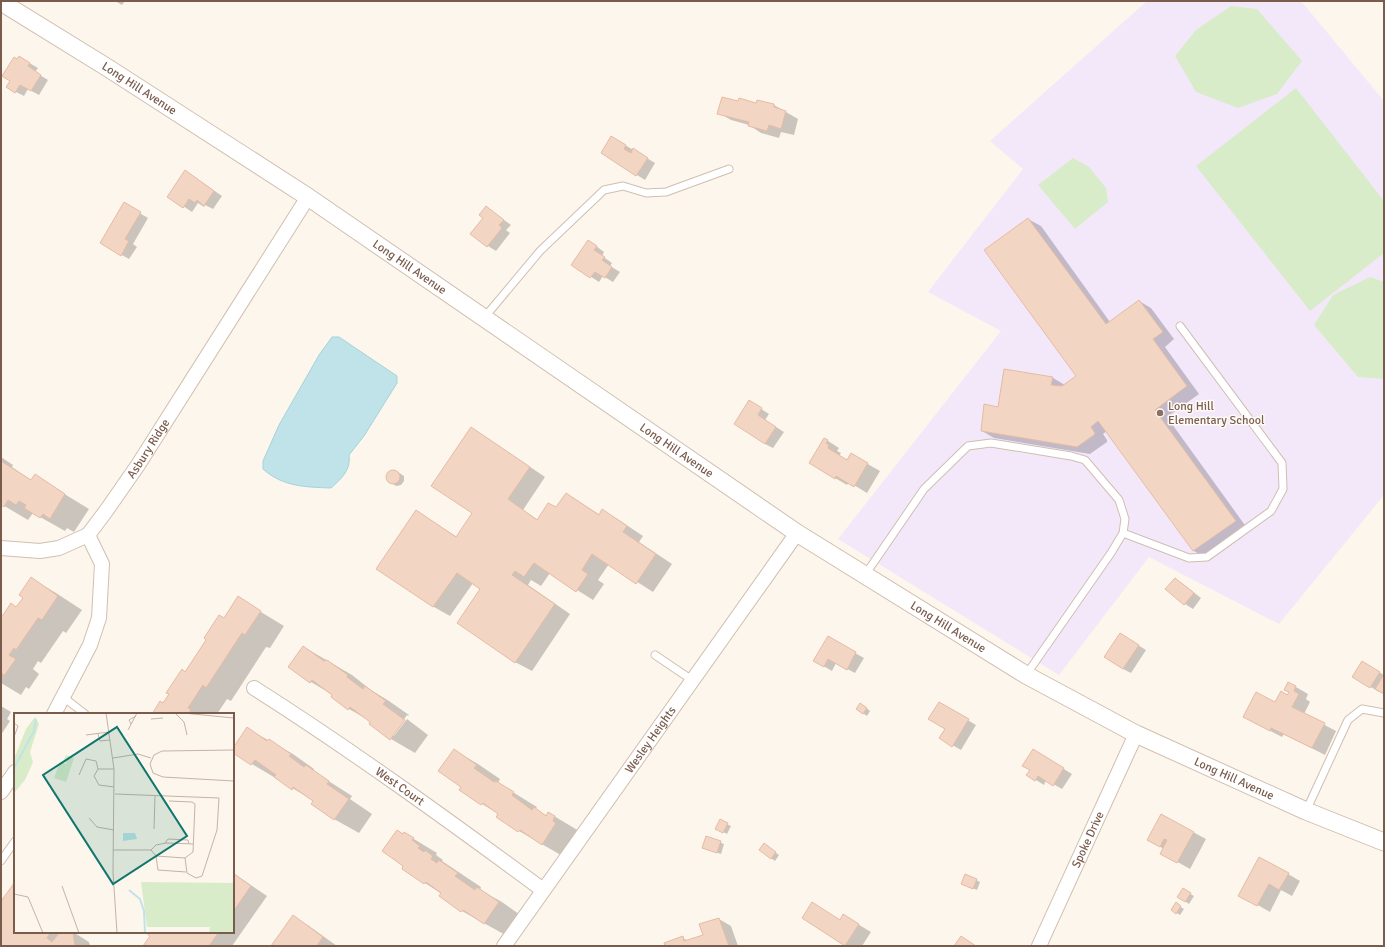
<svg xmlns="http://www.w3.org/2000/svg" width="1385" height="947" viewBox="0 0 1385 947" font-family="Signika,sans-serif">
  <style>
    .education { fill: #f3e8fa }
    .green { fill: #d8ecc9 }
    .water { fill: #bfe3e8; stroke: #a5d3da }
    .shadow { fill: #0003 }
    .building { fill: #f3d5c3; stroke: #e6bba3 }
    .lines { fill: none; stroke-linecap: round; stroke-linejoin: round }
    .service-casing { stroke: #d1beb0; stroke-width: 9 }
    .minor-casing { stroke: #d1beb0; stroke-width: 16 }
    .tertiary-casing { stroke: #d1beb0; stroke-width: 19 }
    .service { stroke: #fff; stroke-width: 7 }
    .minor { stroke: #fff; stroke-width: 14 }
    .tertiary { stroke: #fff; stroke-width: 17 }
    .education-dot { fill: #8d6e63; stroke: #fffaf3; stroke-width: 1.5 }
    .labels { text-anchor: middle; stroke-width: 3; stroke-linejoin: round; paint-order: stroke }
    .street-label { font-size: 12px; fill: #7a5c4d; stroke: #fffaf3 }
    .education-label { font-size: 12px; fill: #785e54; stroke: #fffaf3; text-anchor: start }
    .inset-river { fill: none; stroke: #bfe3e8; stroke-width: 2 }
    .inset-road { fill: none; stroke: #c5b3a7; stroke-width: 1 }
    .view { fill: #0f766e; fill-opacity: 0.15; stroke: #0f766e; stroke-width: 2 }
    .inset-edge { fill: none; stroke: #7a5c4d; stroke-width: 2 }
  </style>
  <rect width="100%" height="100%" fill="#fdf6ec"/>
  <path class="education" d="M1147,1H1301L1384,101V495L1279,624L1149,557L1059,675L838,539L1001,331L928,292L1023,169L990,141Z"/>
  <path class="green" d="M1231,6L1257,9L1302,61L1277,94L1238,108L1196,92L1175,56L1196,30Z
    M1296,88L1384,201V253L1310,311L1196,166Z
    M1073,158L1089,167L1106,188L1108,202L1075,229L1038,185Z
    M1370,277L1384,282V379L1358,377L1314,325L1333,295Z"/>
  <path class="water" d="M332,337H339L397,376V383L364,436L349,455C351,470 342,478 331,488C306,487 283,487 263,469V461L279,425L319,355Z"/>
  <path class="shadow" d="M115,1H125L122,5Z
    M19,57L38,68L35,72L48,80L39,95L28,89L24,96L16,92L18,60Z
    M757,104L774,105L798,119L794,135L781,132L779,138L761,133L749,125L731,120L719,113Z
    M620,142L655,163L645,180L602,153Z
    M193,176L222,196L213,209L205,205L204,207L198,203L192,212L168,196Z
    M124,204L148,218L133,244L137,247L129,259L101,243Z
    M486,207L511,225L506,230L510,233L496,251L488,246Z
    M1028,219L1041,226L1110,322L1139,301L1151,308L1174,339L1165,347L1199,394L1167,417L1247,528L1206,558L1194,551L1107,431L1103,434L1107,440V442L1090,454L994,438L982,431L998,408L1053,378L1065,385L1077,376Z
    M596,246L604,252L602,256L612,263L610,266L620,272L613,282L603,276L599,282L573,265Z
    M750,402L769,414L765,420L784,432L773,448L765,444Z
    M471,428L487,438L545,477L523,510L538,520L556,509L567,494L600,515L603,511L619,520L643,536L639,542L672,564L653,592L609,564L598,580L604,584L593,600L550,573L541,586L531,580L528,585L570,614L532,671L515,662L481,589L473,583L450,616L434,607L377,568L416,511L457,537L473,513Z
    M825,439L839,448L837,451L841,453L839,456L848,461L852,455L880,471L867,493L849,482L847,485L835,478Z
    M1,457L13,465L12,467L32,481L35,476L89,509L74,532L67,528L65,531L33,513L28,520L1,504Z
    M391,470H395L404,476V481L401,485L396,486L388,480L387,475Z
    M32,579L56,593L82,610L66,633L63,631L41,663L38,661L33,669L39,674L29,689L26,687L21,695L1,683V619L17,608L24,597Z
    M1175,579L1183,584L1201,598L1193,609L1185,604Z
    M238,598L284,626L270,648L266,647L231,701L227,699L217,714H153L163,705L207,639L224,619Z
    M828,638L864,658L855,673L836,663L832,671L815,661Z
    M1128,639L1146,650L1131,673L1123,669Z
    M304,647L352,675L371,690L389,701L409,715L408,716L407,715L392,736H394L407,719L428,735L415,753L391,739L370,724L372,722L349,709L332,697L333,695L311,682L290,667Z
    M1362,662L1384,675V693L1380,690L1379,692L1353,676Z
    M1289,683L1308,694L1306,699L1310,702L1304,714L1336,731L1325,755L1284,734L1282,737L1244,717L1276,703L1288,696L1290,692Z
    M939,703L976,725L961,750L940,738L946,728Z
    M1,706L11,712L7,719L10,721L1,735Z
    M864,706L870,711L867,716L857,709Z
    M248,729L293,754L314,769L313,771L352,796L350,799L372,814L359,833L334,819L314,801L252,764L233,751Z
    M454,750L478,764L500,779L498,783L537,807L535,809L547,816L549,813L579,831L566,858L519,831L497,817L499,814L482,804L462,786Z
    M1041,755L1072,774L1062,789L1046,780L1044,785L1028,775Z
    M720,821L731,826L727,834L716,828Z
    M1193,832L1206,839L1190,869L1174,860L1164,849L1148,840Z
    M404,833L437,853L436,855L443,860L442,861L481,887L480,890L502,902L523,917L509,937L462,911L442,894L403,869L405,866Z
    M707,837L724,844L721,854L704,848Z
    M768,847L779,855L775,861L760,850Z
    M233,873L267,896L232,946H144L152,936L146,932H233Z
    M1288,874L1300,881L1292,896L1281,890L1270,912L1240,895Z
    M966,875L980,882L977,890L966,885Z
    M15,883V932H73L89,942L90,946H1V903Z
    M1183,890L1194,896L1189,904L1179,897Z
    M1176,904L1184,909L1180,915L1172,910Z
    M293,917L309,926L337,946H272Z
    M803,918L856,923L871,932L862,946H847Z
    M719,919L731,926L738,946H666L683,938L688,941L704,935Z"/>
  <path class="building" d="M19,56L30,63L28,66L41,75L31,91L20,85L15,93L6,87L10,81L2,76L14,57L17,59Z
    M722,97L738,101L739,98L756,103L757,100L774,104V107L786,111L781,129L769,125L767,131L748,126L749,122L717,114Z
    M611,136L626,145L624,149L631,153L633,148L648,158L636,176L601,153Z
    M185,170L214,191L204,206L197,200L195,203L189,199L183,208L167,197Z
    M124,202L141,212L125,239L129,241L121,256L100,243Z
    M486,206L504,220L499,225L502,228L487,247L470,234L483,218L479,215Z
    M1028,218L1106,324L1139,300L1163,332L1153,339L1187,386L1155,410L1236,521L1193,551L1098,421L1091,427L1095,433L1094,435L1077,447L981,431L984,404L998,407L1004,369L1053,377L1051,385L1062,386L1076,376L984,250Z
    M588,240L597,246L594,250L605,257L602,260L612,267L605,278L595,272L590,278L571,265Z
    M749,400L762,408L758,415L776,427L765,444L734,424Z
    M471,427L530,467L508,499L537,520L548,503L556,507L566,493L599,515L602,509L627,526L623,532L656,554L636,584L592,554L582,570L588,574L576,592L534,563L524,577L515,571L512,575L555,604L515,663L457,623L480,589L457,573L433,607L376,569L416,510L456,537L472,513L431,486Z
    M824,438L828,440L826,443L829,445L828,448L847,460L851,453L868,463L854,487L836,476L835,479L809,463Z
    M1,461L31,480L35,474L65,494L50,519L43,514L40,518L24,508L26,505L19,501L16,505L8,500L4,507L1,505Z
    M386 477a7 7 0 1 1 14 0a7 7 0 1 1-14 0Z
    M31,577L58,596L42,620L38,618L16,650L14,648L9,655L16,659L4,676L2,673L1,675V618L11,603L16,607L23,598L19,595Z
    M1175,578L1194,593L1184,605L1165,589Z
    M238,596L261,611L245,635L242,633L206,688L203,685L188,708L191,710L188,714H152L160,701L163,703L169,694L166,693L182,669L185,672L206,640L204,638L219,615L224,618Z
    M1120,633L1139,645L1123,669L1104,657Z
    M828,636L856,652L847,670L828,659L824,667L813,661Z
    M303,646L324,661L327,660L348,675L347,677L363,689L365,686L386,701L383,704L405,720L390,740L369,724L370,722L350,707L348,710L331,697L332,695L312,680L310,683L288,667Z
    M1362,661L1380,672L1370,688L1352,677Z
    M1384,674V694L1375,689Z
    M1288,682L1296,686L1294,691L1299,694L1292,707L1325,723L1312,748L1271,728L1270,731L1243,717L1256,692L1275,702L1281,691L1287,695L1289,692L1284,690Z
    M939,702L969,719L952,747L939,738L945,729L928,719Z
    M860,703L867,708L863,714L856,709Z
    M247,727L267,741L269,739L291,754L289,756L304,767L306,765L329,781L327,784L349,799L334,820L311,804L313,801L293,787L292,790L274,777L276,775L255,760L251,765L233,753V748Z
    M454,749L477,765L474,768L494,782L496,781L514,792L512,795L532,810L534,807L546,816L548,812L555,816L553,821L556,823L542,845L520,830L518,832L496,817L498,814L483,803L481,805L459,790L461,787L438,771Z
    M1033,749L1064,768L1053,786L1038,776L1035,781L1026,775L1030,770L1022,766Z
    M1161,814L1194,832L1177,863L1160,854L1167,840L1164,839L1160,847L1147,840Z
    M720,819L728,823L723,833L715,829Z
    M397,830L403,834L404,832L414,838L412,840L420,846L418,848L424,852L425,850L433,856L431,859L437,863L439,860L458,873L455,876L475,890L477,887L499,902L484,924L463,910L461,912L439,896L441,893L426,882L424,884L402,869L403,866L382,851Z
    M706,836L721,841L717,853L702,848Z
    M764,843L776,852L771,859L759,850Z
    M1259,857L1289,873L1279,890L1269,884L1257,906L1238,896Z
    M233,873L251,886L233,912Z
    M965,874L977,879L973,889L961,884Z
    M15,882V932H51L47,938L52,942L59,933L73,932L75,946H1V901Z
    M1183,888L1191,893L1185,902L1177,897Z
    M812,902L840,920L843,914L859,924L845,946L802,918Z
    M1176,902L1181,906L1176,914L1171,910Z
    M293,915L323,937L317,946H271Z
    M719,918L729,946H665L664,943L683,936L684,941L703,935L699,924Z
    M145,932H219L209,946H143L150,936Z
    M961,936L976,946H954Z"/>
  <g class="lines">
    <defs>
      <path id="service" d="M484,318L540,251L604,190L623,186L646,193L666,192L729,169
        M1123,533L1189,558L1207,557L1271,511L1283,489L1282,463L1180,326
        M865,575L924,489L968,446L991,443L1071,456L1085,460L1119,500L1125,519L1123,533L1111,553L1026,675
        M655,655L692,680
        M62,696L85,714
        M1306,811L1348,720L1362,709L1384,713
        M1,861L15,841"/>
      <g id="minor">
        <path d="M1,548L40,551L59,548L88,535"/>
        <path id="s1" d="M254,688C353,751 448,820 543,890"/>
        <path id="s2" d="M54,714L90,645L99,618L102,564L88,535L106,511L138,465L308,197"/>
        <path d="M1,792L15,772"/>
        <path id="s3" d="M504,946L797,533"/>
        <path id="s4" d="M1039,946L1136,734"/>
      </g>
      <g id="tertiary">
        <path id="s5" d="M1,2L108,68L308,197L797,533L1026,675L1136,734L1306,811L1384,842"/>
      </g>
    </defs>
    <use href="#service" class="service-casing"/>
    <use href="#minor" class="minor-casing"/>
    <use href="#tertiary" class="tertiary-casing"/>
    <use href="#service" class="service"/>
    <use href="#minor" class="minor"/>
    <use href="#tertiary" class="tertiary"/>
  </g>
  <circle class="education-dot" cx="1160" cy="413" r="4"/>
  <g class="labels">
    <g class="street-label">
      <text dy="4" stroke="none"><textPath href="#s5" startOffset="163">Long Hill Avenue</textPath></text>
      <text dy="4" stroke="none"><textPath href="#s5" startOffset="487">Long Hill Avenue</textPath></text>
      <text dy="4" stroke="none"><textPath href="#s2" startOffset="298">Asbury Ridge</textPath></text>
      <text dy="4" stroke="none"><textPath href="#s5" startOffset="811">Long Hill Avenue</textPath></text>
      <text dy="4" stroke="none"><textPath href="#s5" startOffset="1135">Long Hill Avenue</textPath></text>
      <text dy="4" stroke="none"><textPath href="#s3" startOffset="253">Wesley Heights</textPath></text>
      <text dy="4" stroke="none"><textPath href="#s5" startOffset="1459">Long Hill Avenue</textPath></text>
      <text dy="4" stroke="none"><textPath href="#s1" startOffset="176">West Court</textPath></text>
      <text dy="4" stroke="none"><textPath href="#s4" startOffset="117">Spoke Drive</textPath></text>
    </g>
    <g class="education-label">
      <text x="1168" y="410">Long Hill<tspan x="1168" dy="14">Elementary School</tspan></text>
    </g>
  </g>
  <g transform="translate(14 713)">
    <rect width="220" height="220" fill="#fdf6ec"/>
    <path d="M21,4L25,11L16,39L19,49L11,67L0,80V46L12,16ZM52,42L60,45L52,69L40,65L46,49L53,51L50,46ZM127,169L220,170V220H195L196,214H133Z" fill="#d8ecc9"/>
    <path d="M109,120H121L123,126L109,128Z" fill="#bfe3e8"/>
    <path class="inset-river" d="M0,55L20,18L22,6M115,177L126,186L130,198L131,220"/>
    <path class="inset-road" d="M92,0L100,56L99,159L103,220M161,0L170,9L173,22M169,0L220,5M137,6L149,5M117,11L115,7L122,3M114,17L123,0M84,21L86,28L96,27M72,22L95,19M0,24L4,13L0,10M220,37L148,38L140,42L136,51L139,60L149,64L220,68M99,45L124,41L137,45M100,56H84L80,63L85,72L100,74M65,62L72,46L82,48L84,56M101,81L205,85L203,117L188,163L182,165L173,160L171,145M75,105L83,114L100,117M140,116L141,83M151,130L154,126L174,127L175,131M99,137H137L142,132L152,130L180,131M137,137L142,143L144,157L172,159M142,143L171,145L179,139L181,91L178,89L155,88M48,173L65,220M0,181L14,184L29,220"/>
    <path class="view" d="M103,14L173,123L99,171L29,62Z"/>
    <rect width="220" height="220" class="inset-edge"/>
  </g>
  <rect width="1385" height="947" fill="none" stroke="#7a5c4d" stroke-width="4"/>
</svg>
